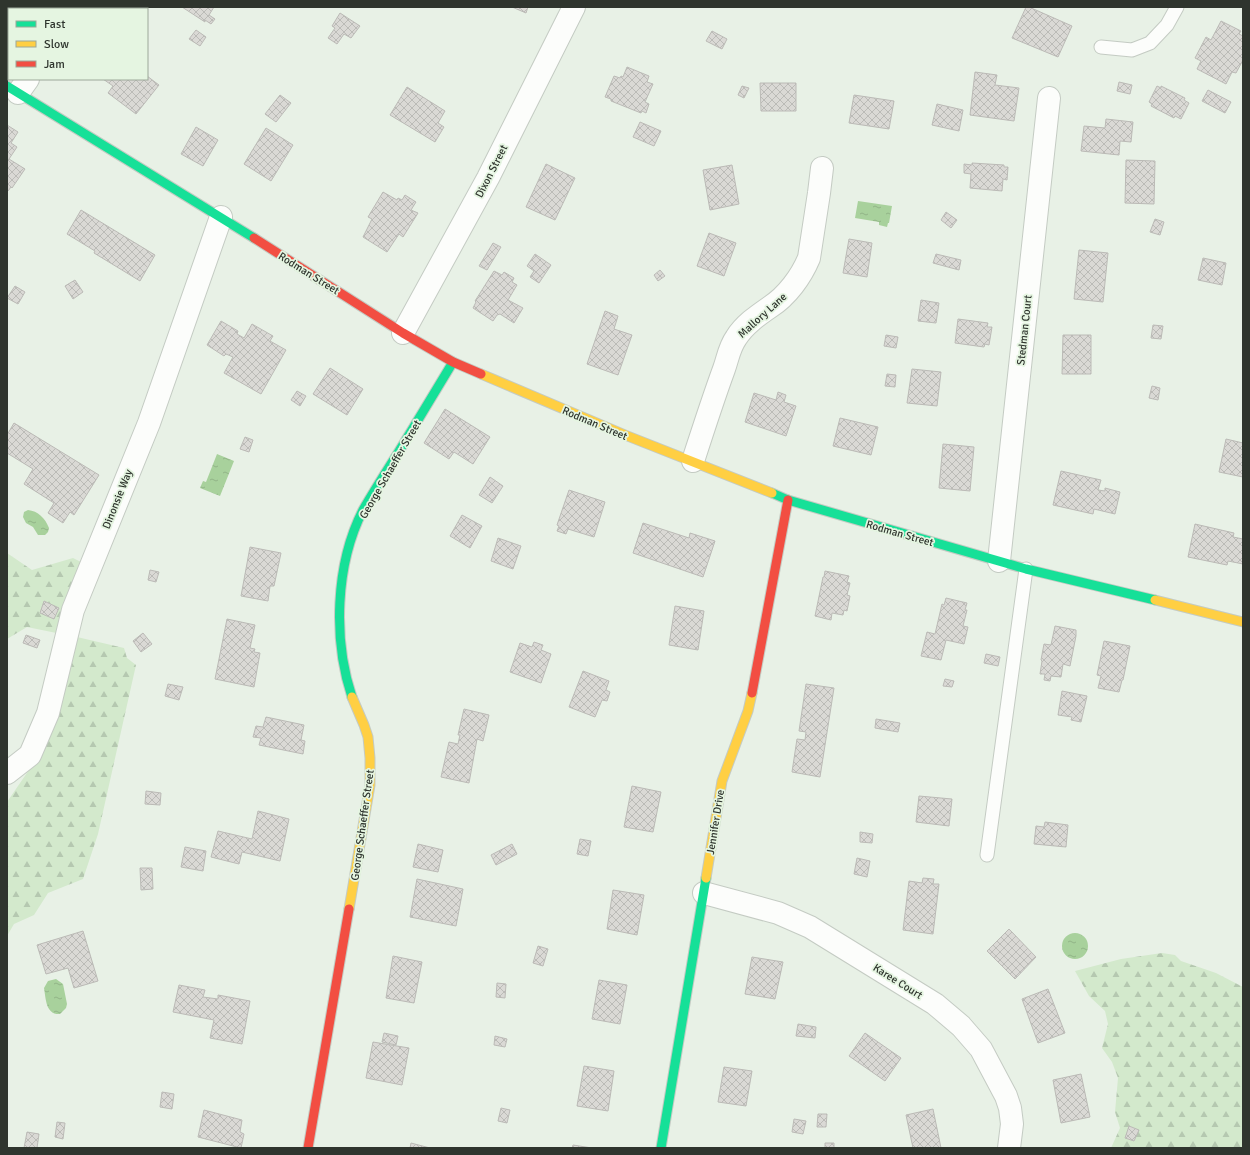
<svg xmlns="http://www.w3.org/2000/svg" width="1250" height="1155" viewBox="0 0 1250 1155" font-family="Signika,sans-serif">
  <style>
    .forest { fill: url(#forest-firs) }
    .water { fill: url(#water-ripples) }
    .building { fill: url(#building-cross-hatch); stroke: #bbbab6 }
    .lines { fill: none; stroke-linecap: round; stroke-linejoin: round }
    .lane-casing { stroke: #c4cbc3; stroke-width: 15 }
    .street-casing { stroke: #c4cbc3; stroke-width: 24 }
    .fast-casing { stroke: #c4cbc3; stroke-width: 11 }
    .slow-casing { stroke: #c4cbc3; stroke-width: 11 }
    .jam-casing { stroke: #c4cbc3; stroke-width: 11 }
    .lane { stroke: #fcfdfb; stroke-width: 13 }
    .street { stroke: #fcfdfb; stroke-width: 22 }
    .fast { stroke: #16e098; stroke-width: 9 }
    .slow { stroke: #ffcf43; stroke-width: 9 }
    .jam { stroke: #f24e42; stroke-width: 9 }
    .labels { text-anchor: middle; stroke-width: 3.5; stroke-linejoin: round; paint-order: stroke }
    .street-label { font-size: 11px; fill: #2f352e; stroke: #e5f5e1 }
  </style>
  <defs>
    <pattern id="forest-firs" width="22" height="20" patternUnits="userSpaceOnUse"><rect width="22" height="20" fill="#d3e9cc"/><path d="M5 1l3.5 6h-7zM16 11l3.5 6h-7z" fill="#b5c8b0"/></pattern>
    <pattern id="water-ripples" width="26" height="14" patternUnits="userSpaceOnUse"><rect width="26" height="14" fill="#a8d19c"/><path d="M2 4q2-2 4 0t4 0M15 11q2-2 4 0t4 0" fill="none" stroke="#91b487"/></pattern>
    <pattern id="building-cross-hatch" width="8" height="8" patternUnits="userSpaceOnUse"><rect width="8" height="8" fill="#dad9d5"/><path d="M0 0l8 8M0 8l8-8" fill="none" stroke="#bbbbb7"/></pattern>
  </defs>
  <rect width="100%" height="100%" fill="#e8f1e6"/>
  <path class="forest" d="M7,553L32,570L73,558L95,569L77,637L124,648L127,658L136,665L98,834L83,879L48,893L34,915L14,924L7,936V802L42,751L76,637L27,627L7,639Z
    M1162,953L1175,955L1181,961L1216,973L1243,987V1148H1111L1120,1128L1115,1112L1118,1078L1112,1062L1102,1048L1108,1024L1105,1011L1089,996L1075,971L1121,959Z"/>
  <path class="water" d="M858,201L892,206L889,223H888L887,227L879,225V222L855,218Z
    M217,454L234,461L220,496L200,488L203,481L206,482Z
    M28,510C38,511 45,518 49,528L48,532L45,535H38L33,527L26,523L23,517L24,512Z
    M1062 946a13 13 0 1 1 26 0a13 13 0 1 1-26 0Z
    M56,979L63,984L67,1004L66,1008L60,1014C46,1015 46,1000 44,988L48,981Z"/>
  <path class="building" d="M7,7L10,9H9V28L7,31Z
    M182,7H214L209,15L215,19L211,24L205,20V22Z
    M512,7H528L526,13Z
    M1026,7H1029L1072,26L1058,57L1012,38Z
    M340,13L360,26L351,38L344,34L337,44L328,38L335,28L332,26Z
    M1221,21L1241,31L1239,34L1243,36V60L1236,73L1232,72L1226,84L1197,69L1201,61L1195,58L1206,37L1211,40Z
    M196,30L206,37L200,46L189,39Z
    M712,31L727,39L722,49L706,41Z
    M627,67L649,76L647,82L653,84L645,102L649,104L646,113L642,111L641,113L611,101V99L605,97L614,76L620,78L621,76L623,77Z
    M975,72L997,75L995,85L1019,88L1014,121L970,115Z
    M147,76L159,85L136,114L108,93L113,86L103,79H147Z
    M1119,82L1132,85L1130,94L1117,91Z
    M760,83H796V111H761Z
    M742,86L749,88L744,98L738,95Z
    M1157,86L1161,88V86L1185,98L1184,100L1189,103L1181,119L1175,116L1174,118L1151,106L1152,104L1149,102Z
    M407,87L445,111L438,123L444,127L435,142L390,115Z
    M1208,90L1231,102L1225,113L1202,101Z
    M280,95L291,103L276,122L265,114Z
    M854,95L894,101L889,129L849,123Z
    M937,104L963,110L959,131L932,125Z
    M1106,119L1133,122L1131,142L1120,141L1119,155L1081,151L1084,126L1105,128Z
    M640,122L661,131L654,146L633,137Z
    M7,125L18,132L11,143L17,147L9,159L25,169L12,188L11,187L8,191H7Z
    M196,127L218,140L203,166L181,154Z
    M266,128L293,145L271,181L244,164Z
    M1126,160L1155,161L1154,204L1125,203Z
    M972,163L1004,165V167H1008L1007,180L1003,179L1002,191L970,188L971,174L964,173V164L972,165Z
    M546,164L575,178L555,220L526,207Z
    M732,165L739,204L710,210L703,170Z
    M383,192L397,200L398,198L402,200L405,195L416,202L411,210L418,213L403,237L399,234L387,252L363,237L372,219L368,217Z
    M81,210L155,255L140,281L94,253L95,251L67,234Z
    M946,212L957,220L951,228L941,220Z
    M1155,219L1164,222L1160,235L1150,232Z
    M709,233L736,243L724,276L697,266Z
    M849,239L872,243L867,277L843,273Z
    M493,243L501,247L487,270L479,266Z
    M1079,250L1108,253L1103,302L1074,299Z
    M535,254L551,265L539,283L530,277L534,271L527,266Z
    M936,254L961,260L959,270L933,263Z
    M1203,258L1226,263L1222,285L1198,280Z
    M660,270L665,276L658,281L654,275Z
    M494,271L502,275L504,272L514,278L512,282L517,285L508,300L523,308L514,323L500,314L497,315L493,321L473,308L476,302L475,301Z
    M75,280L83,292L73,299L65,286Z
    M15,286L25,292L18,304L7,298Z
    M921,300L939,303L936,323L918,321Z
    M605,311L618,316L614,329L632,335L618,375L587,364Z
    M958,319L988,323L987,327H992L989,345L985,344L984,347L955,343Z
    M221,321L238,331L237,334L244,338L252,324L273,336L270,341L286,350L261,394L224,373L233,357L226,354L224,356L207,345Z
    M1153,325L1163,326L1161,339L1151,338Z
    M886,335L898,337L896,348L884,346Z
    M1063,335H1091V374H1062Z
    M330,368L363,389L347,415L313,394Z
    M912,369L941,372L937,406L907,403Z
    M887,374L896,375L895,387L885,386Z
    M1152,386L1160,388L1158,400L1149,398Z
    M297,391L306,396L300,406L291,400Z
    M778,392L786,395L784,402L796,406L786,436L745,422L754,393L776,400Z
    M445,409L490,437L473,464L454,452L449,459L424,443Z
    M840,418L878,427L871,455L833,446Z
    M14,423L99,475L74,515L70,512L63,523L48,513L54,503L24,484L33,469L7,453V435Z
    M245,437L253,440L249,452L240,449Z
    M1226,439L1243,443V477L1219,472Z
    M943,444L974,447L970,491L939,488Z
    M1061,471L1101,480L1098,490L1105,491V488L1120,492L1115,514L1094,509L1093,514L1053,505Z
    M490,477L503,486L492,503L479,495Z
    M569,490L605,502L594,537L568,529L566,534L557,531L559,526L557,525Z
    M462,515L482,526L470,548L450,536Z
    M643,523L689,538L690,533L715,541L703,577L633,553Z
    M1195,524L1234,533L1233,537L1243,539V564L1228,561L1227,565L1188,557Z
    M498,538L521,546L513,569L491,561Z
    M250,547L281,553L274,586H270L268,601L241,596Z
    M150,570L159,572L156,582L148,580Z
    M825,571L849,576L847,582L850,583L847,595L850,596L847,611L844,610L843,615L832,613L831,620L815,616L823,577H824Z
    M946,598L967,603L965,610H967L963,626L968,627L964,644L946,640L941,660L921,656L927,632L935,634L942,604L944,605Z
    M44,601L59,608L54,619L40,613Z
    M675,606L704,611L698,650L669,645Z
    M227,619L255,625L250,648L255,649L254,652L260,653L254,687L215,679Z
    M1055,626L1076,630V636L1070,666L1063,664L1061,677L1051,676L1050,681L1044,680L1045,674H1040L1042,661L1041,660L1044,644L1051,645Z
    M143,633L152,644L141,652L133,641Z
    M26,635L40,640L37,648L23,643Z
    M1104,641L1130,646L1123,680H1122L1119,692L1098,688L1101,676L1097,675Z
    M534,642L543,645L541,650L551,654L541,683L510,672L520,643L532,647Z
    M986,654L1000,657L998,666L984,663Z
    M583,671L609,681L606,690L610,692L607,701L602,700L595,717L569,707Z
    M945,679L954,681L952,687L943,686Z
    M168,684L183,687L179,700L165,696Z
    M806,684L834,688L820,777L792,772L797,739L805,740L806,732L799,731Z
    M1062,691L1087,696L1081,722L1071,720L1072,717L1058,715Z
    M464,709L489,715L483,741L477,739L469,783L441,777L449,742L458,744L460,735H458Z
    M266,717L304,725L301,740L305,741L303,754L259,745L261,738L253,737L256,726L263,727Z
    M876,719L900,723L898,732L875,728Z
    M632,786L661,792L653,832L624,827Z
    M146,791L161,793L160,805L145,804Z
    M919,796L952,799L949,826L916,822Z
    M258,811L289,819L280,861L242,852L239,864L211,857L218,831L252,839Z
    M1045,822L1068,825L1066,847L1034,844L1036,826L1044,827Z
    M860,832L873,834L872,843L860,842Z
    M580,839L591,841L588,856L577,854Z
    M418,844L443,850L438,872L413,867Z
    M512,844L517,854L496,865L491,855Z
    M185,847L206,851L203,871L181,867Z
    M857,858L870,861L867,877L854,874Z
    M140,868H152L153,889L141,890Z
    M923,878L934,879L933,884H939L933,934L903,930L909,881L922,883Z
    M417,879L463,889L456,926L410,917Z
    M613,890L644,895L637,935L607,929Z
    M1009,929L1036,957L1015,979L987,951Z
    M83,931L98,981L74,988L68,968L46,974L37,945Z
    M538,946L548,949L543,966L533,963Z
    M393,956L422,962L414,1003L386,998Z
    M752,957L783,962L775,999L745,994Z
    M599,980L627,985L620,1024L592,1019Z
    M497,983L506,984L505,998L496,997Z
    M179,985L205,990L203,997L218,999V995L250,1001L242,1044L210,1038L214,1020L173,1012Z
    M1048,989L1065,1033L1038,1043L1022,999Z
    M798,1024L816,1027L815,1038L796,1036Z
    M384,1033L398,1036L396,1045L382,1042Z
    M865,1033L901,1058L885,1081L849,1056Z
    M495,1036L507,1039L505,1047L494,1045Z
    M373,1042L409,1048L402,1085L366,1078Z
    M584,1066L614,1071L608,1111L577,1106Z
    M724,1067L752,1071L746,1106L718,1102Z
    M1081,1074L1090,1117L1061,1123L1053,1080Z
    M162,1092L174,1094L172,1109L160,1107Z
    M501,1108L510,1110L507,1123L498,1121Z
    M933,1109L941,1148H913L906,1115Z
    M204,1110L242,1120L240,1132L244,1134L241,1148L198,1137Z
    M818,1114H827L826,1127H817Z
    M794,1119L806,1121L803,1134L792,1132Z
    M57,1122L65,1123L63,1139L55,1137Z
    M1129,1126L1139,1130L1134,1141L1125,1138Z
    M27,1132L39,1134L37,1148H24Z
    M411,1143L430,1148H410Z
    M825,1143H834V1148H825Z
    M573,1145L592,1148H572Z"/>
  <g class="lines">
    <defs>
      <path id="lane" d="M1101,47L1132,50L1150,43L1167,25L1177,7
        M987,855L1026,569"/>
      <path id="street" d="M82,9L84,7
        M18,93L28,79
        M403,333L488,178L574,7
        M693,461C703,430 713,399 724,369C728,358 729,348 736,338C744,325 757,316 770,307C787,296 801,277 809,258L819,193L822,168
        M999,561L1049,98
        M7,773L30,755L48,713L73,610L149,423L221,217
        M704,893L778,913L810,927L935,1004L961,1026L981,1049L1006,1096L1010,1108L1012,1124L1009,1148"/>
      <path id="fast" d="M7,86L254,238
        M772,493L788,500L1026,569L1155,600
        M352,697C333,640 335,565 363,510C374,491 386,472 398,453C416,423 435,392 453,362
        M661,1148L706,878"/>
      <path id="slow" d="M481,374L625,435L772,493
        M1155,600L1243,622
        M706,878L722,781L748,711L752,693
        M349,909L370,785V758L368,737L364,725L352,697"/>
      <path id="jam" d="M254,238L403,333L453,362L481,374
        M752,693L788,500
        M308,1148L349,909"/>
    </defs>
    <use href="#lane" class="lane-casing"/>
    <use href="#street" class="street-casing"/>
    <use href="#fast" class="fast-casing"/>
    <use href="#slow" class="slow-casing"/>
    <use href="#jam" class="jam-casing"/>
    <use href="#lane" class="lane"/>
    <use href="#street" class="street"/>
    <use href="#fast" class="fast"/>
    <use href="#slow" class="slow"/>
    <use href="#jam" class="jam"/>
  </g>
  <g class="labels">
    <g class="street-label">
      <text transform="translate(491 171) rotate(-63)" y="4">Dixon Street</text>
      <text transform="translate(309 273) rotate(32)" y="4">Rodman Street</text>
      <text transform="translate(762 315) rotate(-42)" y="4">Mallory Lane</text>
      <text transform="translate(1024 330) rotate(-84)" y="4">Stedman Court</text>
      <text transform="translate(595 423) rotate(23)" y="4">Rodman Street</text>
      <text transform="translate(390 469) rotate(-60)" y="4">George Schaeffer Street</text>
      <text transform="translate(117 499) rotate(-68)" y="4">Dinonsie Way</text>
      <text transform="translate(900 533) rotate(16)" y="4">Rodman Street</text>
      <text transform="translate(715 822) rotate(-81)" y="4">Jennifer Drive</text>
      <text transform="translate(362 825) rotate(-82)" y="4">George Schaeffer Street</text>
      <text transform="translate(898 981) rotate(32)" y="4">Karee Court</text>
    </g>
  </g>
  <rect width="1250" height="1155" fill="none" stroke="#2f352e" stroke-width="16"/>
  <rect x="8" y="8" width="140" height="72" fill="#e5f5e1" stroke="#9ca899"/>
  <rect x="16" y="21" width="20" height="6" fill="#16e098" stroke="#9ca899"/>
  <text x="44" y="28" font-size="12" fill="#2f352e">Fast</text>
  <rect x="16" y="41" width="20" height="6" fill="#ffcf43" stroke="#9ca899"/>
  <text x="44" y="48" font-size="12" fill="#2f352e">Slow</text>
  <rect x="16" y="61" width="20" height="6" fill="#f24e42" stroke="#9ca899"/>
  <text x="44" y="68" font-size="12" fill="#2f352e">Jam</text>
</svg>
